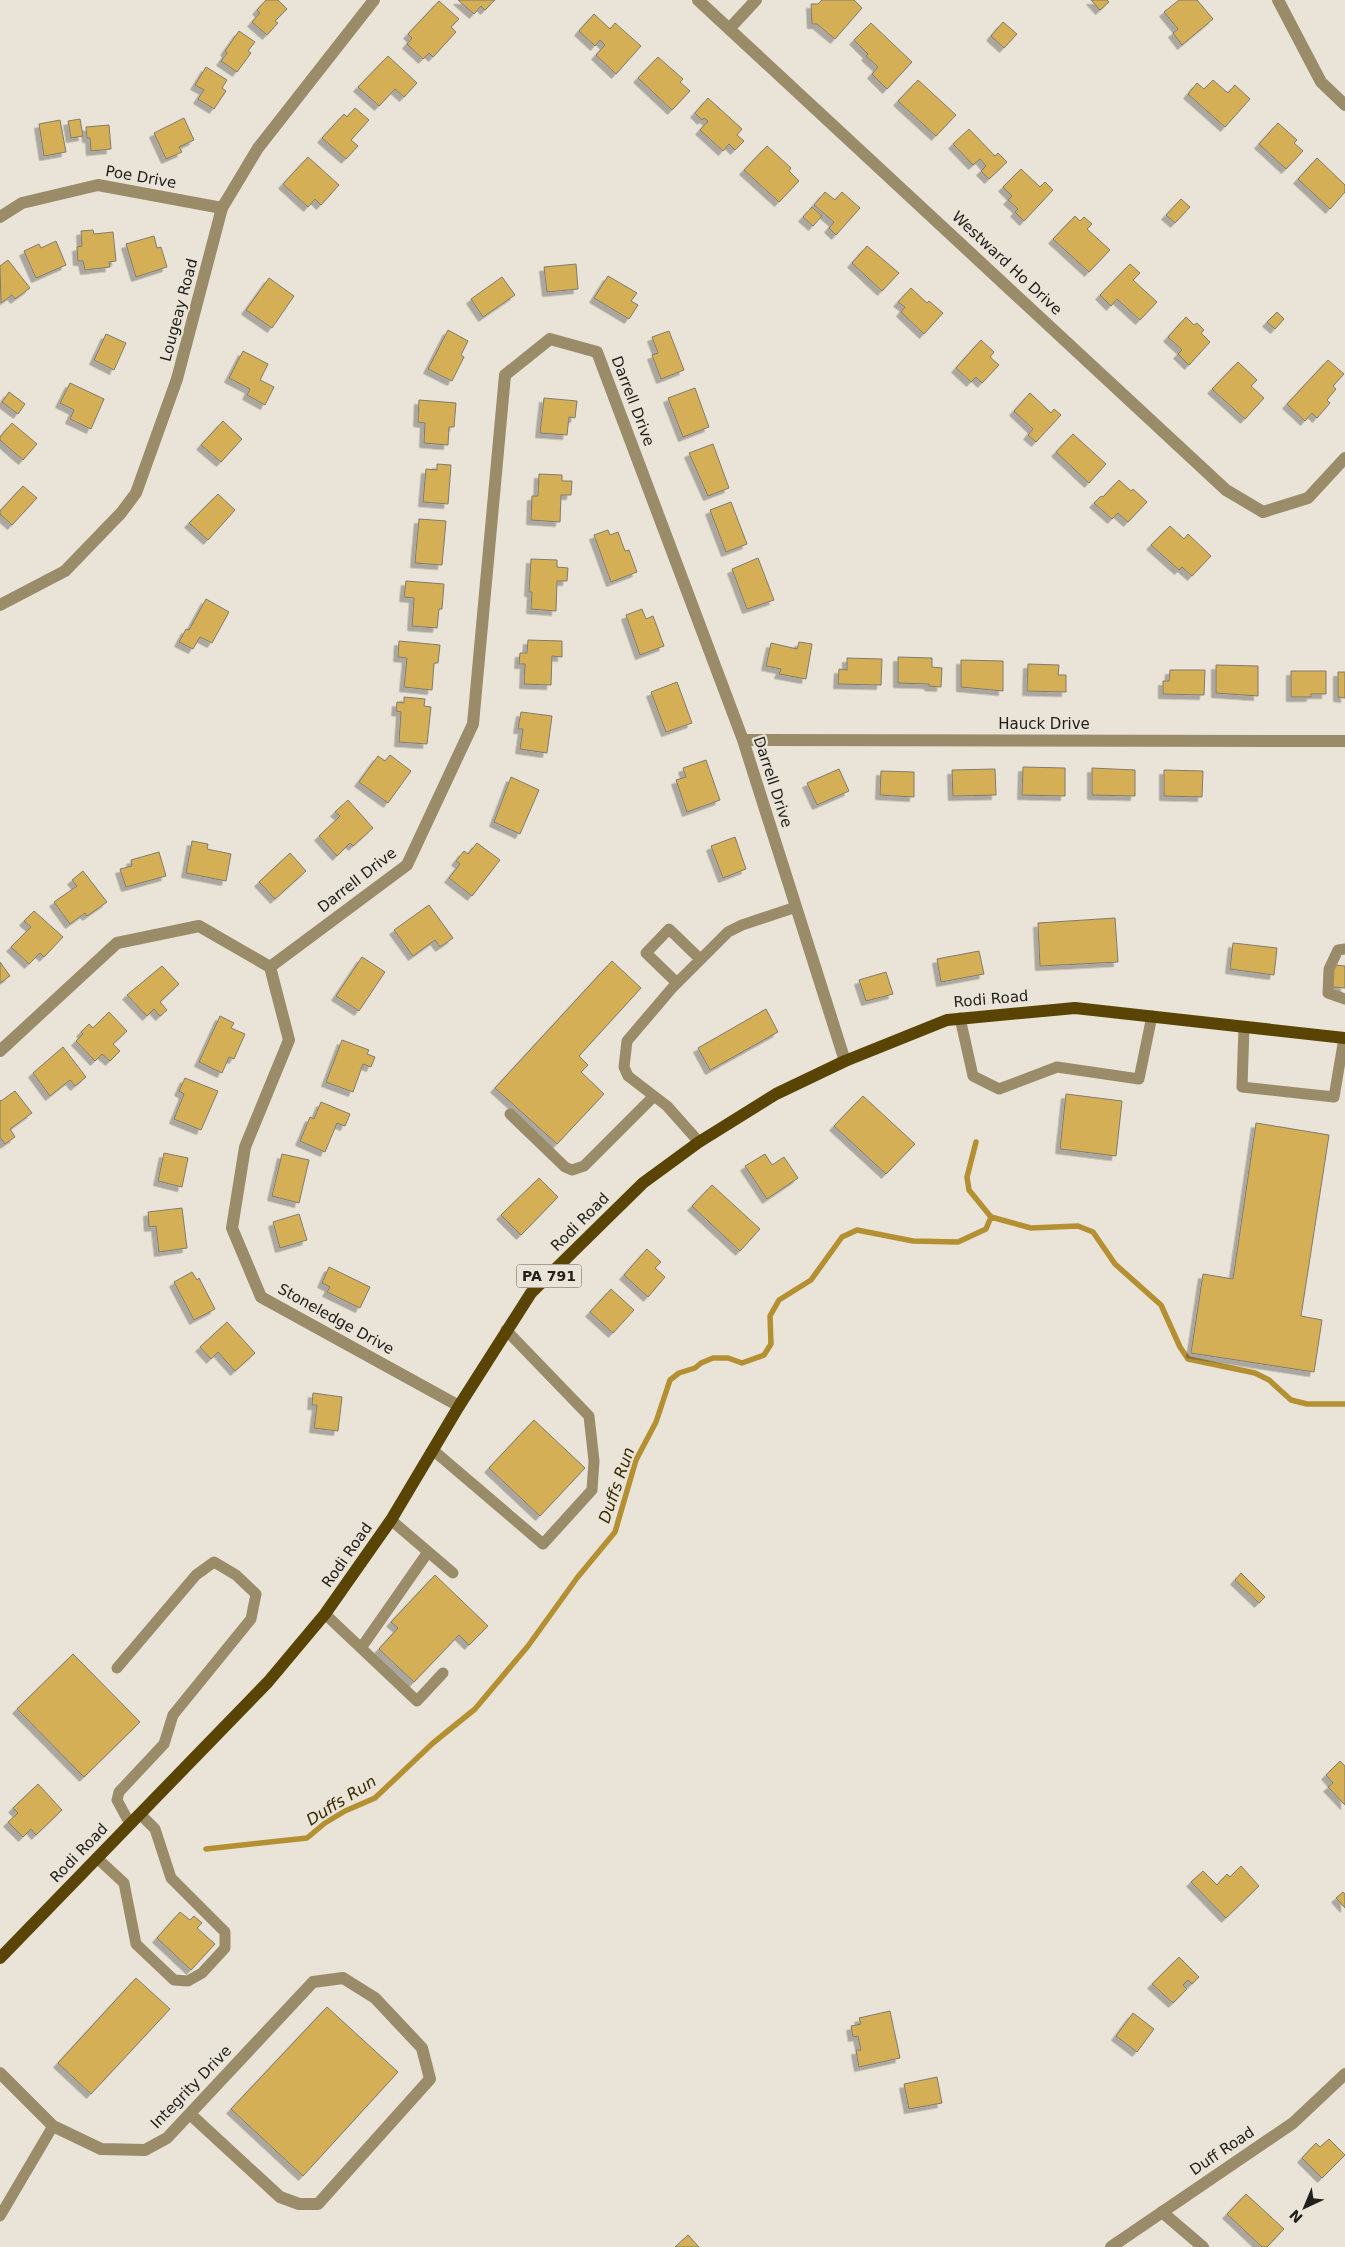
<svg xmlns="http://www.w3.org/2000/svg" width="1345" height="2247" viewBox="0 0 1345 2247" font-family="'DejaVu Sans',sans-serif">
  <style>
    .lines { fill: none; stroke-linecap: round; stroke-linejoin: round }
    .stream { stroke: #b49032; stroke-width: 5.5 }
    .building { fill: #d4af55; stroke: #807b6f; filter: url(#shadow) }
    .service { stroke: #9b8c69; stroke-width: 11 }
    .minor { stroke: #9b8c69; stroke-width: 12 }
    .tertiary { stroke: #9b8c69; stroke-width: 12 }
    .primary { stroke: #5a4404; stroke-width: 12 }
    .labels { text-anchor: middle; stroke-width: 4.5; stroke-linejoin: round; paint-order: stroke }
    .shield { fill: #e9e4d7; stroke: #5e5b54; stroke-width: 1 }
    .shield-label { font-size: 14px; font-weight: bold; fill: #22201c }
    .street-label { font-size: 15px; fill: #22201c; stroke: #e9e4d7 }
    .water-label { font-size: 16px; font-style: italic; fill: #382901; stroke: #e9e4d7 }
  </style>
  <defs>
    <filter id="shadow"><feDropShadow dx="-4.5" dy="4.5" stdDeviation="0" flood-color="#0004"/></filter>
  </defs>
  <rect width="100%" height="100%" fill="#e9e4d7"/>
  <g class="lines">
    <path class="stream" d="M991,1217L1031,1228L1078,1226L1093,1232L1115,1264L1161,1305L1180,1347L1188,1359L1255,1373L1269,1380L1291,1400L1307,1404H1345
      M206,1849L307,1838L325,1823L345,1811L375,1798L433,1743L475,1709L528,1646L577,1578L615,1532L636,1460L656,1422L670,1380L679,1373L695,1368L701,1363L713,1358H728L742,1363L764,1355L771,1344L770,1316L779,1300L811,1280L842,1237L857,1230L913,1241L958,1242L986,1229L991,1217L969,1190L967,1177L976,1142"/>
  </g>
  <path class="building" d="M266,0H278L287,9L275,21L278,23L267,35L252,22L260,13L257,10Z
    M458,0H495L485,10L481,6L474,14Z
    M822,0H854L862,8L835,39L817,24H812L811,4H818Z
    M1091,0H1107L1109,2L1100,10Z
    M1179,0H1197L1213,19L1182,45L1173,33L1178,29L1164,12Z
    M439,1L459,19L451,27L456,32L433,57L429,53L423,59L407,44L412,38L408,34Z
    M594,14L610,29L615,23L641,46L616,74L596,55L605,45L600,40L595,46L579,31Z
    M1003,22L1017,34L1004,48L991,36Z
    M871,23L912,62L887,89L872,74L878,67L866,56L868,54L854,40Z
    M239,31L255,42L248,51L251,53L237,72L221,61L227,53L225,51Z
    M388,56L417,83L404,97L395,89L379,106L358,87Z
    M658,57L683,79L680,82L690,91L672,110L638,78Z
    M206,67L227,80L222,88L226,91L214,109L198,99L204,90L195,85Z
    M918,80L956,115L936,136L898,101Z
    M1213,80L1228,93L1235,85L1250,99L1225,127L1188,94L1197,83L1204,89Z
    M708,98L742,129L737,135L744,141L735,150L729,144L723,151L700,130L708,121L704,118L702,120L695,113Z
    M355,108L369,120L351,140L358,146L346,159L322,138L344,114L347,117Z
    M184,118L194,140L179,147L182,152L166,159L154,133Z
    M80,119L83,136L71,138L68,121Z
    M60,120L66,152L44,156L39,124Z
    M1278,123L1297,140L1294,143L1303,151L1286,169L1259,144Z
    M109,125L111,149L91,151L90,138H87L86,127Z
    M969,129L995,156L998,153L1007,162L989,179L981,171L986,166L980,159L973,165L953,144Z
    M767,146L791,168L789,171L799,181L779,202L744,170Z
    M308,157L339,185L321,205L315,199L308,207L283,184Z
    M1317,158L1345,185V192L1330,209L1298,179Z
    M1021,169L1040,187L1045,182L1053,190L1024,221L1015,212L1018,209L1008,200L1012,196L1003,187Z
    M825,192L835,200L842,192L860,208L836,235L829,228L834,222L814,205Z
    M1181,199L1190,207L1175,223L1166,215Z
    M812,207L822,216L813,226L803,217Z
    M1075,216L1080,221L1084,217L1092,224L1087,229L1110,250L1089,272L1053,239Z
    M93,230L94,234L113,232L116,261L109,262L110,267L85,270L83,261H78L77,247L82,246L81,231Z
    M154,236L157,248L161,247L167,267L136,277L126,244Z
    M56,241L66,265L36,278L24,251L39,244L41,248Z
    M867,246L899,273L882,291L852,263Z
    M8,260L30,288L15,299L12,295L1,303L0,266Z
    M576,264L578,289L547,292L544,267Z
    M1130,264L1140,273L1133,280L1157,302L1140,320L1117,299L1111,306L1100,295Z
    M608,276L637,293L631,301L638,305L629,319L594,298Z
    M502,277L515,295L483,317L471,299Z
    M269,278L294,296L272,328L246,310Z
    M911,288L927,303L929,301L943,313L924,334L901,312L905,307L898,302Z
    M1277,312L1284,319L1275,329L1267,322Z
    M1186,317L1194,325L1197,323L1204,330L1201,333L1210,342L1189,365L1178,354L1182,350L1168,337Z
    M448,330L468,341L461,355L464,357L452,381L428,369Z
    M669,331L684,370L661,379L652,355L658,353L652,337Z
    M106,334L126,343L114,370L94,360Z
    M981,340L994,352L990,357L999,365L982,383L976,377L971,382L956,368Z
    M243,351L268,364L260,380L274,387L265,405L247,395L250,389L229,378Z
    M1328,360L1344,374L1333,386L1336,389L1327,400L1330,403L1317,418L1312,413L1305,421L1287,404Z
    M1238,362L1257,380L1251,386L1264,398L1245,419L1212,389Z
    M70,383L104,399L91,429L70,419L74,410L60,403Z
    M695,388L709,427L683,437L668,398Z
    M9,392L25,404L18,414L2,402Z
    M1030,393L1051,413L1054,409L1061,415L1036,442L1028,435L1033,429L1014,411Z
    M544,398L577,401L575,418L569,417L567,435L540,433Z
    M419,400L456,403L454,427H449L448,445L424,443L425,423L418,422Z
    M223,421L242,439L221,462L201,445Z
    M12,423L37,444L23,460L0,440V437Z
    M1073,434L1106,464L1089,483L1056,452Z
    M713,444L729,488L708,496L689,453Z
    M437,464L451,465L448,504L423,502L426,469L437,470Z
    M539,474L562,475V481H572L571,495H561L560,522L531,520L532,496H538Z
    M1119,480L1131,491L1133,489L1147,502L1128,522L1118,513L1112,519L1094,503L1101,496L1103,497Z
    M23,486L37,498L12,525L0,514V511Z
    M218,494L235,510L208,540L189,523Z
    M731,502L747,544L726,552L710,510Z
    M419,519L446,521L442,565L415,563Z
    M1170,526L1184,539L1188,534L1211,556L1192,576L1182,567L1179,570L1151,545Z
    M608,530L610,535L618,532L625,551L629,550L637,572L611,582L594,535Z
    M758,558L774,600L747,609L732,569Z
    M531,559L557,560V567L568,568L567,581H557L556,611L531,609L532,592H529Z
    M406,581L444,584L442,609H439L437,628L412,626L414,598L404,597Z
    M206,599L229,612L212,643L200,637L193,649L179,642L186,629L189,630Z
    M642,609L646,619L653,616L664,646L640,655L626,615Z
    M528,640L562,641V657L552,656L551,685L524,684L525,664H519L520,653H527Z
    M399,641L440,645L438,663H434L432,690L404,687L407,658L398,657Z
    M799,642L812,644L806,679L779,674L781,669L766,666L771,643L797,649Z
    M898,657L932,658V667L942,668L941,687L929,686V684L898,683Z
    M847,658L882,659L881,685L838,684L839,669L847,670Z
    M961,660L1003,661V691L961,687Z
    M1028,664L1059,665L1058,675H1066V692L1027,691Z
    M1216,665L1258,666V696L1216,693Z
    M1170,670H1205L1204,695L1163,694V681H1169Z
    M1291,671H1326V694H1311V697H1291Z
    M1338,672H1345V698L1338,697Z
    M677,682L692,723L666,732L651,692Z
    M404,697L425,699L424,706L431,707L427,744L399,742L401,712L396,711L397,702L404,703Z
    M521,712L552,716L547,753L520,749L523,729H518Z
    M390,755L411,771L388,803L359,782L378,756L385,761Z
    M706,760L720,800L687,812L676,780L686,777L683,768Z
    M1023,767L1065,768V796L1022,795Z
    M1092,768L1135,770V796L1092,795Z
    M839,769L849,791L817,805L807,783Z
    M995,769L996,795L953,796L952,770Z
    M1164,770L1203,771L1202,797L1164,796Z
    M881,771L914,772V797L880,795Z
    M511,777L539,790L520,834L494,822Z
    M348,800L373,828L353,846L350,843L337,856L319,836L340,816L335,812Z
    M735,837L746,869L723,878L711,846Z
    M192,841L208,844L207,849L231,854L226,881L186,873Z
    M477,843L500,860L472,896L449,878L460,864L456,861L464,851L468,854Z
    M159,852L166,876L126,887L120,869L132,866L131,860Z
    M290,853L306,871L275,899L259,882Z
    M83,871L107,902L87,916L85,913L70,924L54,902L77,886L72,880Z
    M429,905L453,938L440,947L435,940L413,956L394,930Z
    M34,911L63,937L44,957L40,953L29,964L11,947L31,927L24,921Z
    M1115,918L1118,962L1040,966L1038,923Z
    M1233,943L1277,948L1274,975L1230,969Z
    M979,951L984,974L941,982L937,959Z
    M362,957L385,972L359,1011L336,996Z
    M612,961L641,988L579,1056L588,1065L581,1072L604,1094L557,1144L495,1088Z
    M0,962L10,976L0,983Z
    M1334,965L1345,966V988L1332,987Z
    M162,966L179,984L160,1002L167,1010L160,1016L154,1009L147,1016L127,995Z
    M886,972L893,994L866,1001L859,980Z
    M766,1009L778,1032L710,1070L698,1048Z
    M109,1012L127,1031L113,1044L120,1051L110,1061L102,1054L95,1061L76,1041L83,1034L81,1032L89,1024L93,1028Z
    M220,1016L234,1023L231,1028L245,1034L234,1059L229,1057L222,1073L199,1062Z
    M342,1040L369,1050L367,1054L375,1057L371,1067L363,1064L353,1092L326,1082Z
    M63,1047L86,1077L75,1086L70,1080L50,1096L33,1073Z
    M185,1078L218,1091L201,1130L174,1119L184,1094L179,1091Z
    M15,1091L32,1113L10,1129L15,1137L5,1144L0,1137V1100L1,1101Z
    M1066,1094L1122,1101L1116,1156L1060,1149Z
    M863,1096L915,1144L886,1174L834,1126Z
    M321,1102L350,1114L345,1126L337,1123L325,1152L300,1141L310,1117L314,1119Z
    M1256,1123L1329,1135L1301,1316L1322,1320L1314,1372L1191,1353L1203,1274L1233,1279Z
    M164,1153L188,1158L182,1187L158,1181Z
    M282,1154L309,1160L299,1203L272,1196Z
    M765,1154L772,1165L784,1157L798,1178L767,1199L745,1166Z
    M539,1178L558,1197L521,1235L501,1215Z
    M712,1185L760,1229L740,1251L692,1206Z
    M182,1208L187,1248L159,1252L156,1226L149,1227L148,1212Z
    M299,1214L307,1240L280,1248L273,1222Z
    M647,1249L661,1262L655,1268L665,1277L648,1297L624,1275Z
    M329,1267L370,1287L360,1308L327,1292L330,1287L322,1283Z
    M192,1272L197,1280L199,1278L215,1309L194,1320L174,1282Z
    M611,1289L634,1310L613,1333L590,1312Z
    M227,1322L255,1353L235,1371L218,1352L211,1359L200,1347Z
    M313,1393L342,1397L338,1431L314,1428L317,1405H312Z
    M534,1420L585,1468L540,1516L489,1468Z
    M1241,1573L1265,1597L1259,1603L1235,1580Z
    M435,1575L488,1626L469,1645L459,1635L414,1682L379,1649L398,1628L391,1622Z
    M73,1654L140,1722L84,1777L17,1709Z
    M1340,1761L1345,1766V1805L1328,1787L1333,1783L1326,1775Z
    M38,1784L62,1810L36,1835L31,1829L23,1837L8,1822L18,1813L13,1808Z
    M1241,1866L1259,1886L1226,1918L1191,1882L1203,1871L1217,1885L1227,1874L1230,1877Z
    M1343,1892L1345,1894V1908L1336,1898Z
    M180,1912L190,1920L194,1916L202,1923L197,1928L215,1944L191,1970L157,1938Z
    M1179,1957L1199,1977L1192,1984L1188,1980L1183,1985L1187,1989L1173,2003L1152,1984Z
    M136,1978L170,2009L91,2094L58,2063Z
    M327,2007L398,2072L303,2176L231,2109Z
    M890,2011L900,2058L859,2067L856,2050H861L858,2036L853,2037L851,2026L861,2024L859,2018Z
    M1133,2013L1154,2029L1137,2052L1116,2036Z
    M937,2077L942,2103L909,2109L904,2084Z
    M1329,2139L1345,2155L1322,2178L1302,2158L1316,2143L1320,2147Z
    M1246,2194L1284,2229L1267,2247H1262L1227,2214Z
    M688,2235L699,2247H675Z"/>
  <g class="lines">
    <path class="service" d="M1345,949L1338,950L1329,969L1328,993L1345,999
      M677,983L646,953L669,929L700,959
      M960,1018L973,1076L999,1089L1057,1067L1139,1079L1152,1016
      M1244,1027L1242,1087L1334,1097L1344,1038
      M510,1114L565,1167L572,1170L584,1166L654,1096
      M699,1142L667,1106L628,1076L624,1067L627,1041L673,987L728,932L742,925L796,907
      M434,1451L543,1544L592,1490L594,1461L589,1416L506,1330
      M391,1520L453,1573
      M325,1614L417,1701L443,1673
      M361,1648L428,1552
      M117,1668L196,1575L214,1562L236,1575L256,1594L251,1619L173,1715L164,1744L119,1792L117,1800L130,1824
      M97,1858L124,1883L136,1944L174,1980L188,1981L202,1973L225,1948V1932L171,1878L155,1829L140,1814
      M0,2216L53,2126"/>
    <path class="minor" d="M698,0L1226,490L1263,512L1308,498L1345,458
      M1278,0L1321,82L1345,105
      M730,28L756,0
      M0,217L22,203L98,185L222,208
      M743,740L1345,741
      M270,967L407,865L473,724L505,375L550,339L597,352L743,740L845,1061
      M0,1051L117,943L199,926L270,967L289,1040L245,1147L232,1228L261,1297L459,1406
      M0,2073L53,2126L101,2149L145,2150L167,2138L313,1982L343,1978L375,1998L422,2048L430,2079L318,2204H299L280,2197L190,2114
      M1162,2212L1203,2247"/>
    <path class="tertiary" d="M0,605L65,571L121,513L136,493L177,379L222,208L258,148L374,0
      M1111,2247L1293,2123L1345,2074"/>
    <path class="primary" d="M0,1958L268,1682L325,1614L391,1520L459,1406L531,1293L643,1183L699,1142L776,1094L845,1061L947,1020L1075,1008L1345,1038"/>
  </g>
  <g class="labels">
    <rect class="shield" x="516.5" y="1264.5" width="65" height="23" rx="4"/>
    <g class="shield-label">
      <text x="549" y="1281">PA 791</text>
    </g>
    <g class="street-label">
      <text transform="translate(141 177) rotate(10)" y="5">Poe Drive</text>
      <text transform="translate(1007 263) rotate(43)" y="5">Westward Ho Drive</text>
      <text transform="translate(179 310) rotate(-75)" y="5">Lougeay Road</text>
      <text transform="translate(633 401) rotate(69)" y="5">Darrell Drive</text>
      <text x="1044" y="729">Hauck Drive</text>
      <text transform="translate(773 782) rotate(72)" y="5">Darrell Drive</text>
      <text transform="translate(357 880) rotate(-38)" y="5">Darrell Drive</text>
      <text transform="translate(991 999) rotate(-5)" y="5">Rodi Road</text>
      <text transform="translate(580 1222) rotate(-45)" y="5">Rodi Road</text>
      <text transform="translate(336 1319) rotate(29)" y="5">Stoneledge Drive</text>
      <text transform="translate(347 1555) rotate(-55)" y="5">Rodi Road</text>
      <text transform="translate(79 1853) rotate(-46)" y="5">Rodi Road</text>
      <text transform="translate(191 2087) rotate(-46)" y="5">Integrity Drive</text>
      <text transform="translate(1222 2151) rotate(-34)" y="5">Duff Road</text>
    </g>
    <g class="water-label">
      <text transform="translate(616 1485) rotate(-71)" y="6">Duffs Run</text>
      <text transform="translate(341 1800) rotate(-32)" y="6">Duffs Run</text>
    </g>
  </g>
  <g transform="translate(1305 2207) rotate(224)" stroke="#e9e4d7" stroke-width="4" paint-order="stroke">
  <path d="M0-4L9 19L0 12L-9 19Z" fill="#22201c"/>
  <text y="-8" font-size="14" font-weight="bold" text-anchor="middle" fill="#22201c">N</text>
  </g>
</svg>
